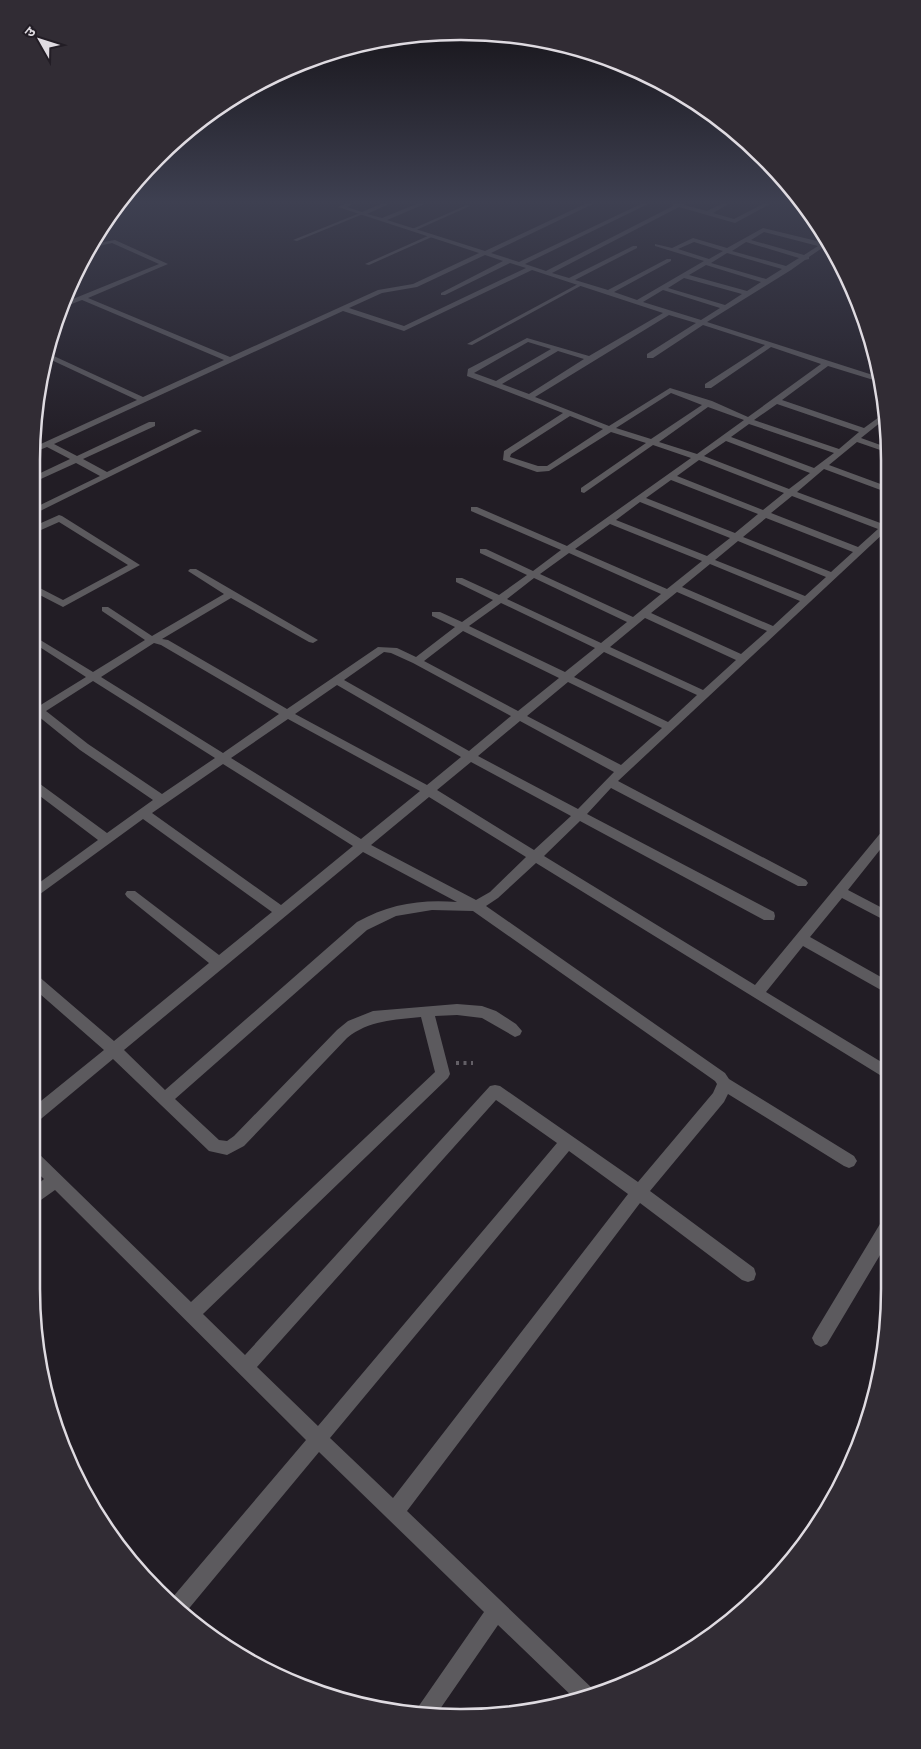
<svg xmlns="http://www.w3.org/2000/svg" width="921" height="1749" viewBox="0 0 921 1749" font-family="'Archivo Narrow','Noto Sans Devanagari',sans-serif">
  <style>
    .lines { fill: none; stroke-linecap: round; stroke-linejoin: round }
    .path { stroke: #635f66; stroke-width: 4; stroke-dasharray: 3 4.5; stroke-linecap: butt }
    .lane { fill: #5c5a5e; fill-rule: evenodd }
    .street { fill: #5c5a5e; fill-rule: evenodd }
    .rim { fill: none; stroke: #dfdbe1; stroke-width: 2.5 }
  </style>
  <rect width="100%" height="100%" fill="#221d25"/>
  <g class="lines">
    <path class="path" d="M456,1063H473"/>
    <path class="lane" d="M467,205L470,206L414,231L410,230Z
      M360,213L363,214L297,241L293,240Z
      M430,235L434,236L369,265L365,264Z
      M580,283L584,284L472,345L467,344Z"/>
    <path class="street" d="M346,203H354L347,207L362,212L383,203H391L367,214L382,218L419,203H427L387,220L485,251L587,203H595L491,253L519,262L643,203H650L525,264L546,271L673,206L672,203H686L684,205L707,211L723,203H730L713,213L734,219L765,203H772L735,223L679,207L552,273L569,278L633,246H637V248L575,280L608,290L667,259H671V261L614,292L637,300L704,261L655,246V244L672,248L693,238L727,248L763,228L821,242L825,246L809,257V259L805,260L791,270L707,322L879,377L880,382L828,366L782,400L864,428L886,412V418L861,438L886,447V452L857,442L829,465L886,486V492L824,469L797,492L883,524L886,523V531L618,781L806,880L808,883L806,886H798L611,788L587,814L774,912L775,916L774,920H764L580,821L544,856L755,985L883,830L887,829V841L848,890L888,911V922L842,898L810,937L888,981V994L803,946L766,992L888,1066V1080L536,863L498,898L486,906L725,1073L729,1079L854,1156L857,1161L854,1166L849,1168L844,1166L728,1094L724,1102L650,1191L754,1268L756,1274L754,1280L748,1282L742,1280L640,1203L407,1511L594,1690L596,1694L577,1701L498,1625L438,1712L416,1710L484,1612L319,1452L186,1612L172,1598L306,1440L55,1190L31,1207V1190L44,1179L31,1167V1149L36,1151L191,1302L435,1072L421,1017C394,1020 369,1020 347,1038L244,1146L227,1155L209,1151L113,1059L36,1123L31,1125V1109L104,1050L32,987V974L37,975L114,1041L209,963L127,897L125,894L127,891H135L219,955L272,912L143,819L36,897L32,899V888L98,840L32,790V780L36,781L107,833L153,800L80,750L38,716L32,719V702L39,706L86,677L32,642V635L93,672L145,640L102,611V607H108L152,636L224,594L188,571L190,569H196L318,640L313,643L309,642L231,598L162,639L168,640L287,709L378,647L397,648L416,657L455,627L432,616V612H440L462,622L493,600L456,582V578H462L499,595L527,575L480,553V549H486L533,571L561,550L471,511V507H477L567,546L691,458L653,445L584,493L581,492V488L646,443L611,432L549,471L537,472L503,460L504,451L563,413L467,376L468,369L527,338L589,356L663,313L532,270L404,331L343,311L54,444L77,456L149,422H155V426L83,459L107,472L195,429L202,431L32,515V509L100,476L76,463L32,483V477L70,459L47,447L32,453V448L137,400L45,357V352L143,397L224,360L82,300L61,308L63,303L159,264L112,243L90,248L92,244L115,240L168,264L88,298L230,357L378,290L413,284L479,253L338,207ZM764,232L818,246L804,255L751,240ZM694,242L723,251L709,259L678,249ZM746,242L799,258L786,266L732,251ZM727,253L782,269L766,279L711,263ZM485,255L503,261L441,293V295H445L510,263L526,268L404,326L349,308L382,293L417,287ZM706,265L761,282L747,291L689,275ZM684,278L742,294L725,305L668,288ZM663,290L720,308L701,320L643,302ZM669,315L696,323L647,354V358H653L703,325L765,345L705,384V388H711L771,347L821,364L748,417L712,401L670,388L609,426L535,397ZM528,342L551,349L496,381L474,373ZM558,351L584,359L529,394L502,384ZM671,393L702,405L651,439L616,428ZM777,404L859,432L839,449L754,420ZM708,407L744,420L697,454L659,442ZM570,416L603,429L547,466H538L510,457L511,454ZM749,424L834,453L814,468L731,437ZM726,441L810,473L789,489L704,456ZM699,460L784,493L763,510L677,476ZM671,480L758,514L735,533L646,498ZM792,496L878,529L858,547L771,513ZM640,502L730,538L707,556L616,520ZM766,518L853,552L831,572L743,537ZM610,524L702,561L667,589L575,549ZM738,541L826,577L805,596L715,560ZM569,553L661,594L633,617L540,574ZM710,564L800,601L773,626L682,587ZM534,578L627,622L601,643L507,599ZM677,592L767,631L741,654L651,613ZM501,603L595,648L565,672L469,626ZM645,618L736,660L703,690L610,647ZM463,631L559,678L518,711L424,661ZM154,643L161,645L279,714L223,753L101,677ZM384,652L391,653L413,663L511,716L469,751L344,680ZM604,652L697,695L668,722L574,677ZM93,681L215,758L162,794L88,744L46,711ZM568,682L662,728L621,765L527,716ZM337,685L461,757L427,785L295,714ZM288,719L420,791L361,839L231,758ZM520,721L614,772L578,809L478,756ZM471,762L571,816L534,850L437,790ZM223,764L353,846L281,905L152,813ZM429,797L526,857L490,892L476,900L371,845ZM363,852L457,902C421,899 389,904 357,922L165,1090L124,1050ZM432,910L473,911L715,1081L717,1084L713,1093L638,1182L500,1086L495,1085L490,1086L245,1355L203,1314L448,1078L450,1074L435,1016L457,1015L482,1018L515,1037L520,1035L522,1031L516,1024L496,1011L482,1006L457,1004L373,1011L348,1021L337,1030L234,1136L227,1141L219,1140L175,1099L367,930L396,916ZM496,1100L557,1143L318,1426L257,1367ZM569,1151L628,1194L393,1498L330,1438Z
      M59,515L62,516L140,565L63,607L32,591V584L63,600L128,565L59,522L32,534V527Z
      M889,1217V1240L827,1344L821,1347L815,1344L812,1338L815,1332L883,1219Z"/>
  </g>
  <linearGradient id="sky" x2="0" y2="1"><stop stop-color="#131014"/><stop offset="0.45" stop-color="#3e4051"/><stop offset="1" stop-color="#3e4051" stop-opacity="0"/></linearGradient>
  <rect width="921" height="448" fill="url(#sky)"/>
  <path d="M0 0H921V1749H0ZM460 40H461A420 420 0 0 1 881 460V1289A420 420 0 0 1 461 1709H460A420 420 0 0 1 40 1289V460A420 420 0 0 1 460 40Z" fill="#312c34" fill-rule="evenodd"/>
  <path class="rim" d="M460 40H461A420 420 0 0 1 881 460V1289A420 420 0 0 1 461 1709H460A420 420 0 0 1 40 1289V460A420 420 0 0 1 460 40Z"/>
  <g transform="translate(40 40) rotate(309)" stroke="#221d25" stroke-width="4" paint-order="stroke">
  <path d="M0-4L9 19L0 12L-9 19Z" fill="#dfdbe1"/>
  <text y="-8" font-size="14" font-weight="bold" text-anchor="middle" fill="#dfdbe1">उ</text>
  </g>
</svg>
